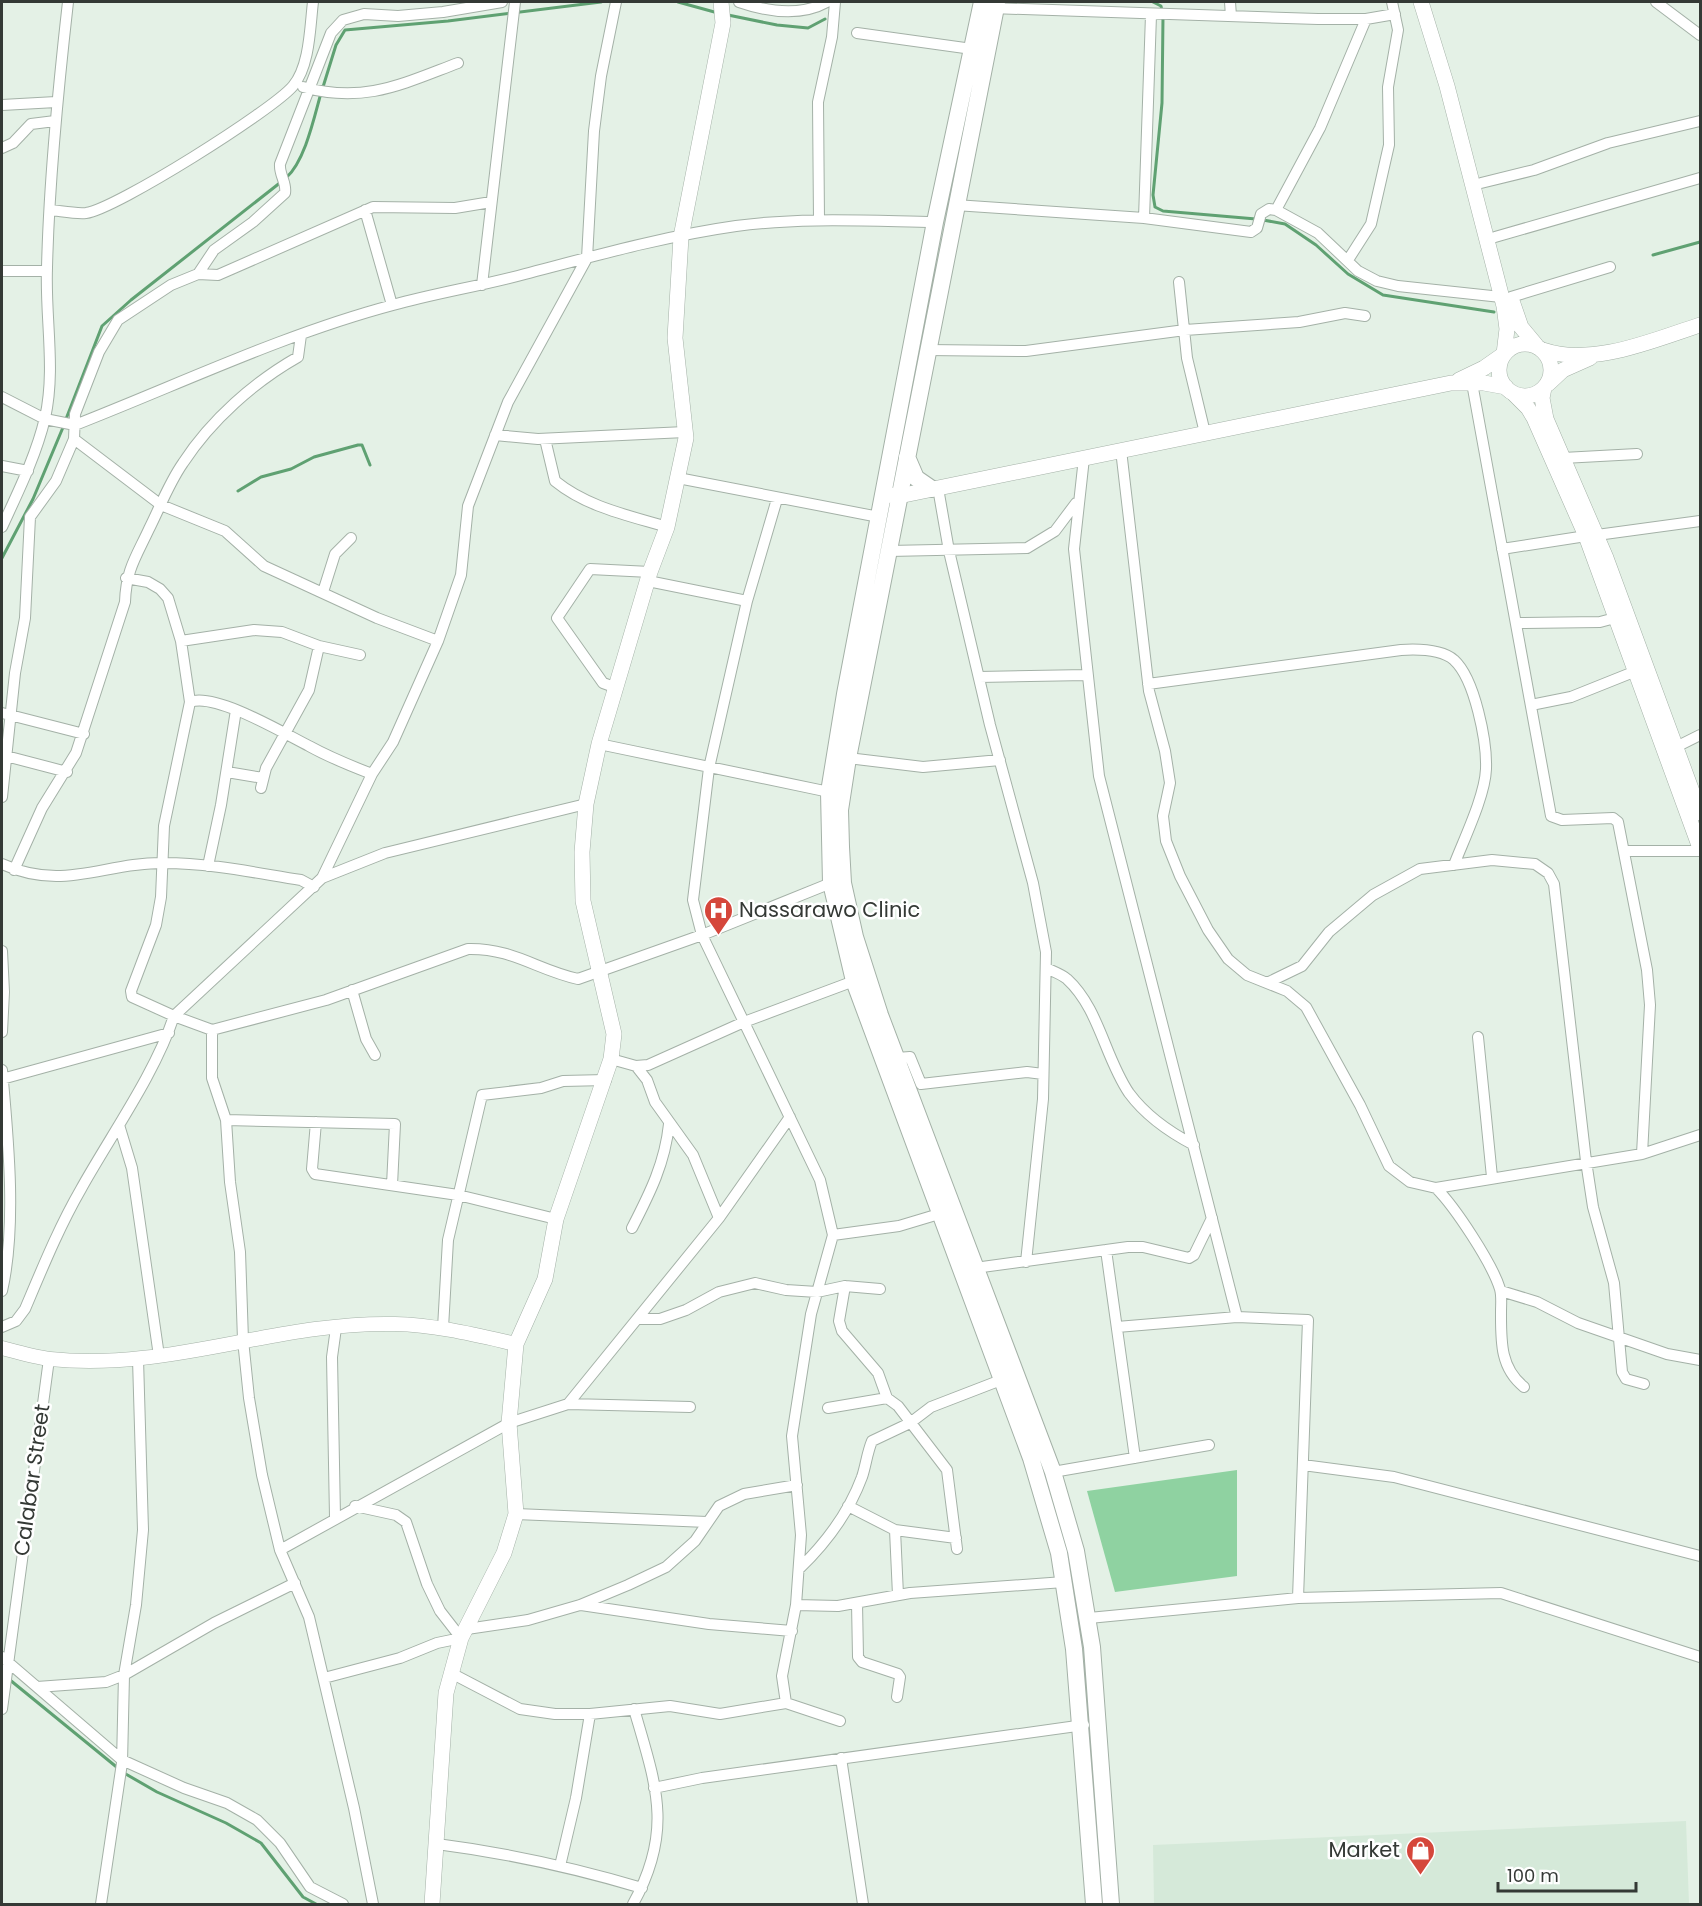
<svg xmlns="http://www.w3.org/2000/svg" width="1702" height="1906" viewBox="0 0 1702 1906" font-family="Poppins,sans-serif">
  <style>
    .built { fill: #d5e9d9 }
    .green { fill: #8fd2a1 }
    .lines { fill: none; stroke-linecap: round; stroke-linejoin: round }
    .stream { stroke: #5fa172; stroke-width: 3 }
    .minor-casing { stroke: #a4b1a7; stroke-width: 12 }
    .tertiary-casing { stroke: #a4b1a7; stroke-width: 15 }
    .secondary-casing { stroke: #a4b1a7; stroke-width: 16 }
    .primary-casing { stroke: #a4b1a7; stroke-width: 18 }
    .minor { stroke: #fff; stroke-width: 10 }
    .tertiary { stroke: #fff; stroke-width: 14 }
    .secondary { stroke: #fff; stroke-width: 15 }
    .primary { stroke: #fff; stroke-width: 16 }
    .labels { text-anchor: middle; stroke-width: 5; stroke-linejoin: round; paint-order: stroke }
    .poi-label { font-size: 21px; fill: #343935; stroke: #fff; text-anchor: start }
    .street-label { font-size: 21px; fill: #343935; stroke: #fff }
  </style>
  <rect width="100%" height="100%" fill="#e4f1e6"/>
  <path class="built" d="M1686,1821L1689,1904H1154L1153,1845Z"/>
  <path class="green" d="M1237,1470V1576L1115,1592L1087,1491Z"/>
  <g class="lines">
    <path class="stream" d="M678,2L718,13
      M1153,2L1161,6L1162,11
      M728,15L777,25L808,28L825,19
      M1163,17L1162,103L1153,195L1155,207L1163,211L1256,219
      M323,87L336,45L345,30L448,21L601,2
      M286,178C305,161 314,118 321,93
      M1263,220L1285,224L1316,245L1348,274L1383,295L1494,312
      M1653,255L1700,242
      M66,419L102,326L131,300L281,182
      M238,491L261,477L291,469L314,457L358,445H362L370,465
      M2,558L33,499L64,425
      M10,1680L119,1769
      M124,1773L157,1792L226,1823L261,1843L303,1897L316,1904"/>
    <defs>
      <path id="minor" d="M616,2L601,76L594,131L587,258L508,402L468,506L461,575L438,641L393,742L372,774L322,878L174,1016L212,1030L326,1000L468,949C513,948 537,970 578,979L702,935L831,883
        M739,2C768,12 800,17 827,2
        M1230,2L1231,16
        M1656,2L1700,35
        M991,8L1318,19H1366L1395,14
        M1366,19L1320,128L1276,210L1318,233L1358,271L1377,281L1398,286L1501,297
        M857,33L972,49
        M303,87C364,104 402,84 458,63
        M2,105L56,102
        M2,148L13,143L31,124L55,121
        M1481,183L1534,170L1608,143L1700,121
        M955,205L1144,218L1251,232L1257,228L1261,214L1269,209L1276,210
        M50,210C61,211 75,214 86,213C116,209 273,110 293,86C310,66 310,26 313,2
        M365,210L392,305
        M1144,218L1151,15
        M819,220L818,102L832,37L835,2
        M1495,237L1700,178
        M1348,260L1371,224L1389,145L1388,87L1398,30L1392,2
        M2,271H47
        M198,274L214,250L253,222L285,193C287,183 279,175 280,164L331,33L343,20L364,14L398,16L443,12L502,2
        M1179,282L1187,358L1205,433
        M482,285L515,2
        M1511,297L1610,267
        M926,350L1026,351L1185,330L1299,322L1345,313L1365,316
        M1472,383L1551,816L1562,820L1613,818L1618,822L1647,970L1650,1005L1642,1154
        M2,397L45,419L75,425C180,384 284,334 393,305C436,293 481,286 525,274C594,256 665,236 736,226C802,217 869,221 935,222
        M495,435L538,439L685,432
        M74,439L161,505L225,531L264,566L377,618L438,641
        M545,439L555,481C587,507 627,515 667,527
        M1121,450L1149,691L1165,751L1170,783L1163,816L1166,841L1180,876L1208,930L1228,959L1247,975L1287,991L1306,1007L1360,1105L1389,1166L1410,1182L1436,1188L1642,1154L1700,1135
        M1084,458L1074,549L1099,776L1237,1317
        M1563,458L1637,454
        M2,466L28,471
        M678,478L879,517
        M938,488L949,551L990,725L1033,883L1046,952L1043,1099L1026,1262
        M777,499L747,601L709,768L693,900L702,935L820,1180L833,1235L811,1314L792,1436L801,1535L796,1605L782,1676L786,1703L840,1721
        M2,527C18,492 36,456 45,418C56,369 45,318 47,268C49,179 58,90 68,2
        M1597,535L1700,521
        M1502,549L1586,536
        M889,551L1027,548L1055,531L1076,503
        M648,581L747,601
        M323,592L335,554L351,538
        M1516,623L1600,622L1615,618
        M181,641L254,630L282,632L319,646L360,655
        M979,677L1087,675
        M1148,684L1401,650C1417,649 1441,649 1454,660C1475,679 1487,742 1486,769C1485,796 1464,839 1454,865
        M617,688L603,683L557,618L590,569L650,572
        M190,702C215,692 285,734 309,746C329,757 351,766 372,774
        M1531,705L1571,697L1636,671
        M2,713L84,734
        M599,744L834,793
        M1676,747L1700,735
        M6,756L67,772
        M848,758L923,767L1000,760
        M227,772L263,778
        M261,788L266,768L309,690L319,646
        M2,797L15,673L25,618L30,517L56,481L74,439L75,414L99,352L118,320L171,285L198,274L218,275L373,207L455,208L491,202
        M1624,851H1700
        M2,864C64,892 104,862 164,863C210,863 256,873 301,880L314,887
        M208,866L221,805L236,710
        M14,870L42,808L76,753L125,602C126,570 136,557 149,529C160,507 169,483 183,463C211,420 254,382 298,357L301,335
        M322,878L385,853L586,804
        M2,951L4,992L2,1032
        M1046,968C1052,971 1061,974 1067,979C1099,1008 1105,1058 1129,1093C1146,1116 1169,1132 1194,1145
        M1267,983L1302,966L1329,932L1373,895L1420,869L1492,860L1535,864L1548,873L1554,884L1586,1161L1593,1207L1614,1283L1622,1372L1626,1379L1644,1384
        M352,990L366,1039L375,1055
        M212,1030V1078L226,1120
        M1478,1037L1492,1177
        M897,1058L910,1057L921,1084L1027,1072L1043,1074
        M611,1059L636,1066L648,1065L744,1022L854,981
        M636,1066L647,1080L655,1102L693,1155L719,1218
        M2,1070C8,1137 17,1225 2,1291
        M2,1079L169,1033
        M316,1122L312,1169L315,1174L458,1195L556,1219
        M119,1125L132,1168L159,1356
        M1436,1188C1455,1207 1492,1263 1500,1289C1502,1296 1501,1304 1501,1312C1501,1341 1500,1368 1524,1387
        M632,1228C650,1193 665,1163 669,1124
        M833,1235L899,1226L939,1214
        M1106,1250L1135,1458
        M975,1268L1128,1247H1143L1189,1258L1194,1255L1212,1218
        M845,1286L839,1321L842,1331L878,1373L887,1398
        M1501,1291L1537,1302L1578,1323L1667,1354L1700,1360
        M637,1319H660L686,1310L719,1292L755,1283L786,1290L817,1292L845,1286L880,1289
        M2,1327L16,1321L25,1309C42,1269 59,1227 81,1189C111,1135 155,1074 174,1016L132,997L131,991L156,925L161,897L164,826L190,702L181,641L168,598L160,589L148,582L126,578
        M1117,1327L1237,1317L1308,1320L1298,1598L1501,1593L1700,1657
        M443,1328L448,1240L482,1095L541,1088L563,1081L606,1080
        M568,1404L690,1407
        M828,1408L887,1398L898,1406L947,1470L957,1549
        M1303,1465L1394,1477L1700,1556
        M1053,1472L1209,1445
        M848,1506L895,1530L956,1538
        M516,1514L707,1522
        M335,1517L332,1357L336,1328
        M895,1530L898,1595
        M280,1550L509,1423L568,1404L719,1218L790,1117
        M799,1569C826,1543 849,1512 862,1477C866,1465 867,1453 872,1441L910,1423L931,1407L1001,1380
        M857,1603L858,1657L862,1662L898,1674L900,1677L897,1697
        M581,1605L709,1624L792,1631
        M796,1605L838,1606L910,1593L1064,1582
        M1089,1618L1298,1598
        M467,1629L528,1620L580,1605L628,1585L666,1567L695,1541L719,1506L744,1494L797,1485
        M2,1657L122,1760L184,1788L227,1803L257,1820L280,1843L310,1887L343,1904
        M451,1673L520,1709L555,1714H590L670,1706L720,1714L786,1703
        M324,1678L400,1658L437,1643L461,1638L440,1611L427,1584L406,1522L396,1515L355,1506
        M37,1687L106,1682L124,1675L214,1623L295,1583
        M2,1709L49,1359
        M841,1758L863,1904
        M654,1788L702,1778L1084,1725
        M437,1844C507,1853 575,1868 642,1888
        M560,1866L576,1798L590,1714
        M101,1904L122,1763L124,1675L136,1605L143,1530L138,1359
        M373,1904L354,1808L309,1617L280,1550L262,1475L249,1398L243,1340L240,1252L230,1182L226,1120L395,1124L392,1185
        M633,1904C674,1830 656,1785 634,1709"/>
      <path id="tertiary" d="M2,1348C17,1352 34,1357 50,1359C167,1372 278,1321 395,1324C436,1325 476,1335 516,1344"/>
      <path id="secondary" d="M1421,2L1447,86L1504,306L1507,329L1504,354L1484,368L1459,380
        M1512,301L1521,327L1536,345
        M1499 370a26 26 0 1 1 52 0a26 26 0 1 1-52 0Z
        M1543,350C1593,367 1653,340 1700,325
        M1548,384L1563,370L1590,358
        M1544,388L1542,398L1546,419L1606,558L1700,813
        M1513,393L1528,408L1534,418L1586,536L1700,848
        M888,495L899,496L1451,383H1484L1506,387
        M432,1904L446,1693L461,1638L504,1553L516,1514L509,1423L516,1344L545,1279L556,1219L611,1059L614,1034L583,901L582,852L586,804L599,744L650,572L667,527L686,438L675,338L681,237L723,23L721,2"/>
      <path id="primary" d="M982,2L935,222L845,694L829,792L831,883L854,981L1031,1458L1059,1553L1074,1649L1094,1904
        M997,2L848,758L840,810L841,847L843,883L855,937L880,1015L1053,1472L1076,1551L1092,1647L1111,1904
        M907,457L916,478L932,489"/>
    </defs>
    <use href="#minor" class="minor-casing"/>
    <use href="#tertiary" class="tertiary-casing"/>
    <use href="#secondary" class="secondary-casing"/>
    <use href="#primary" class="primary-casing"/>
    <use href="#minor" class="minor"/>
    <use href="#tertiary" class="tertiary"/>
    <use href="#secondary" class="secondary"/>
    <use href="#primary" class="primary"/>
  </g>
  <defs>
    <symbol id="hospital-pin" viewBox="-11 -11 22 30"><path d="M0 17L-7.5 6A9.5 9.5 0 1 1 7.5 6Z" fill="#d5473b" stroke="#fff"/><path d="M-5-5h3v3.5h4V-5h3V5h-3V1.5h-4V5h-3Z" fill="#fff"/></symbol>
    <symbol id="shop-pin" viewBox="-11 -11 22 30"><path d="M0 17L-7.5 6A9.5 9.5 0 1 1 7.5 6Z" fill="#d5473b" stroke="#fff"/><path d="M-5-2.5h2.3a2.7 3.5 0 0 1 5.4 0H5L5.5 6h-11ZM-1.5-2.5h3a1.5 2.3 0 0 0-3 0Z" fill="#fff"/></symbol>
  </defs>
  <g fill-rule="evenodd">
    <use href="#hospital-pin" x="702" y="894" width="33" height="45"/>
    <use href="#shop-pin" x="1404" y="1834" width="33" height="45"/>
  </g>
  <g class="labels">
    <g class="poi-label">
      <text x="739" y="917">Nassarawo Clinic</text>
      <text x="1400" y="1857" text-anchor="end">Market</text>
    </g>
    <g class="street-label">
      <text transform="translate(32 1480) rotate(-82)" y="7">Calabar Street</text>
    </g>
  </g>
  <rect width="1702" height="1906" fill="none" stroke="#343935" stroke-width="6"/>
  <path d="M1498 1882v9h138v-9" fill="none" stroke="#343935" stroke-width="3"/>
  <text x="1507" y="1882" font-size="18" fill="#343935" stroke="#ffffff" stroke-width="4.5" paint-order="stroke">100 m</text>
</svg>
